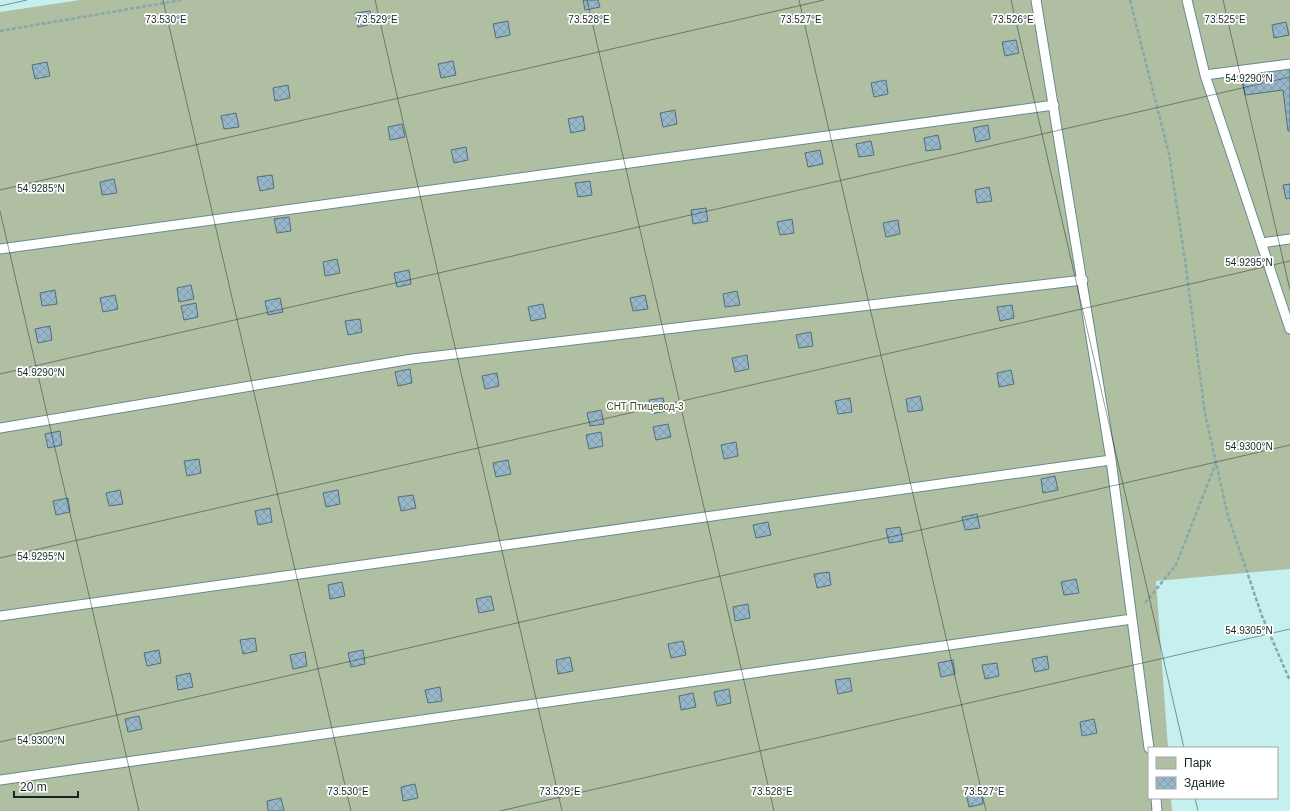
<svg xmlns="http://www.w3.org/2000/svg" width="1290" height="811" viewBox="0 0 1290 811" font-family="Helvetica,sans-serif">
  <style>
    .green { fill: #b0bfa2 }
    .building { fill: url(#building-cross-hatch); stroke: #506e7e }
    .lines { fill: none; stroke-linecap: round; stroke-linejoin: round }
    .lane-casing { stroke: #658c8d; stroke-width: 11 }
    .path { stroke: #87a8a8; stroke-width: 2.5; stroke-dasharray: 4 2; stroke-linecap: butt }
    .lane { stroke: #fff; stroke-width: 9 }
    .ticks { fill: none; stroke: #152525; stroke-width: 1; stroke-opacity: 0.45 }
    .labels { text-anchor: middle; stroke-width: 3.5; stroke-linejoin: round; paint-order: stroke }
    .park-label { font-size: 10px; fill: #364c1d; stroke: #fff }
    .ticks-label { font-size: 10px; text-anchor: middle; fill: #152525; stroke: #fff; stroke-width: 3.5; stroke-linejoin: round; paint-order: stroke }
  </style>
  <defs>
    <pattern id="building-cross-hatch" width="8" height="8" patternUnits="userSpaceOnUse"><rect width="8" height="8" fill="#97b7c9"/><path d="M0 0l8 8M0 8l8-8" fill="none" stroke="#819dac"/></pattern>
  </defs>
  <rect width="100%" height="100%" fill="#c6f0f0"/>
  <path class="green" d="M80,0H1290V569L1156,581L1168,748H1149V798H1171L1172,811H0V12Z"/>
  <path class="building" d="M583,0H598L600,7L585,10Z
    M370,11L372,24L358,27L355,13Z
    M508,21L510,35L496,38L493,24Z
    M1286,22L1289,35L1274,38L1272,25Z
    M1016,40L1019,53L1005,56L1002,42Z
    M453,61L456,75L441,78L438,64Z
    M47,62L50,76L35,79L32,65Z
    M1290,66V131H1288L1283,90L1245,95L1242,73Z
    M886,80L888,94L874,97L871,83Z
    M288,85L290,98L275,101L273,88Z
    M675,110L677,124L663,127L660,113Z
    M236,113L239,127L224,129L221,116Z
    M583,116L585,130L571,133L568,119Z
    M402,124L405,137L390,140L388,127Z
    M988,125L990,139L976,142L973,128Z
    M938,135L941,149L926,151L924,138Z
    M871,141L874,155L859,157L856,144Z
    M466,147L468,160L454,163L451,150Z
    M820,150L823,164L808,167L805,153Z
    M272,175L274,188L260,191L257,177Z
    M114,179L117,193L102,195L100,182Z
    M590,181L592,195L578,197L575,183Z
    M1290,184V198L1286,199L1283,185Z
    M989,187L992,201L977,203L975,190Z
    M706,208L708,221L693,224L691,210Z
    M289,217L291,231L277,233L274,219Z
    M792,219L794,233L780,235L777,222Z
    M898,220L900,234L886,237L883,223Z
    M337,259L340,273L325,276L323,262Z
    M409,270L411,284L397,287L394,273Z
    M191,285L194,299L179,302L177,288Z
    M55,290L57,304L42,306L40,293Z
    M737,291L740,305L725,307L723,294Z
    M115,295L118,309L103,312L100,298Z
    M645,295L648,309L633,311L630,298Z
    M280,298L283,312L268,315L265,301Z
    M196,303L198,317L184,320L181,306Z
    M543,304L546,318L531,321L528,307Z
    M1012,305L1014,318L1000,321L997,307Z
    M360,319L362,332L348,335L345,321Z
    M50,326L52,340L38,343L35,329Z
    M811,332L813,346L799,348L796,335Z
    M747,355L749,369L735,372L732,358Z
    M410,369L412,383L398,386L395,372Z
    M1011,370L1014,384L999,387L997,373Z
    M497,373L499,386L485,389L482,376Z
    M920,396L923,410L908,412L906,399Z
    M663,398L666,411L651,414L649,400Z
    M850,398L852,412L838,414L835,401Z
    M601,410L604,424L590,426L587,413Z
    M668,424L671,437L656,440L653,427Z
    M60,431L62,445L48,448L45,434Z
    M601,432L603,446L589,449L586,435Z
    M736,442L738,456L724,459L721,445Z
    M199,459L201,473L187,476L184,461Z
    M508,460L511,474L496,477L493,463Z
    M1055,476L1058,490L1043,493L1041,479Z
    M120,490L123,504L109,506L106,493Z
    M338,490L340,504L326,507L323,493Z
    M413,495L416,508L401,511L398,497Z
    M68,498L70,512L56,515L53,501Z
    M270,508L272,522L258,525L255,511Z
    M977,514L980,528L965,530L962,517Z
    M768,522L771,535L756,538L753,525Z
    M900,527L903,541L889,543L886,529Z
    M829,572L831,585L817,588L814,574Z
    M1076,579L1079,593L1064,595L1061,582Z
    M342,582L345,596L330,599L328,585Z
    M491,596L494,610L479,613L476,599Z
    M748,604L750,618L735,621L733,607Z
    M255,638L257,651L243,654L240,640Z
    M683,641L686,655L671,658L668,644Z
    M159,650L161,663L147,666L144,653Z
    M363,650L365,664L351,667L348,653Z
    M305,652L307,666L293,669L290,655Z
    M1047,656L1049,669L1035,672L1032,659Z
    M570,657L573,671L558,674L556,660Z
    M953,660L955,674L941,677L938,663Z
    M997,663L999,676L985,679L982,665Z
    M190,673L193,687L178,690L176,676Z
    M850,678L852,691L838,694L835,680Z
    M440,687L442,701L428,703L425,690Z
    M729,689L731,703L717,706L714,692Z
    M693,693L696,707L681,710L679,696Z
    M139,716L142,729L128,732L125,719Z
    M1094,719L1097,733L1082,736L1080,722Z
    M415,784L418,798L403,801L401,787Z
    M981,790L983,804L969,807L966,793Z
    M281,798L284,811H268L267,801Z"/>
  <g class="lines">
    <defs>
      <path id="lane" d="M1187,0L1205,75L1290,329
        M1205,75L1290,64
        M1261,243L1290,239
        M0,249L1054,105
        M0,428L412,359L1083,280
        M0,616L1111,460
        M1132,619L1149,748
        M0,780L1132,619L1111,460L1036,0
        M1156,798L1157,811"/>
    </defs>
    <use href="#lane" class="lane-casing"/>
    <path class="path" d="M1130,0L1169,154L1185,260L1205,414L1228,516L1262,616L1290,681
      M0,31L182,0
      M1145,603L1176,565L1216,463"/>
    <use href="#lane" class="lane"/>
  </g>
  <path class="ticks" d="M163,0L351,811M375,0L562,811M587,0L774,811M799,0L986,811M1011,0L1184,748M1223,0L1290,290M0,6L27,0M0,190L824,0M0,211L139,811M0,374L1290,77M0,558L1290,261M0,742L1290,445M1195,798L1198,811M500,811L1290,629"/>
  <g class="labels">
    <g class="park-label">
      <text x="645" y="410">СНТ Птицевод-3</text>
    </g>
  </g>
  <g class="ticks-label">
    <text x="166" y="23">73.530°E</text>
    <text x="377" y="23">73.529°E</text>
    <text x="589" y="23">73.528°E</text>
    <text x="801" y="23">73.527°E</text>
    <text x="1013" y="23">73.526°E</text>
    <text x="1225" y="23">73.525°E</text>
    <text x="1249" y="82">54.9290°N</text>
    <text x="41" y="192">54.9285°N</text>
    <text x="1249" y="266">54.9295°N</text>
    <text x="41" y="376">54.9290°N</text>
    <text x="1249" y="450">54.9300°N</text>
    <text x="41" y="560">54.9295°N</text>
    <text x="1249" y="634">54.9305°N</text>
    <text x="41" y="744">54.9300°N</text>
    <text x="348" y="795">73.530°E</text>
    <text x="560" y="795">73.529°E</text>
    <text x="772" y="795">73.528°E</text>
    <text x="984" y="795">73.527°E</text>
  </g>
  <rect x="1148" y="747" width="130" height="52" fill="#ffffff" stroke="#a1a8a8"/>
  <rect x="1156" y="757" width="20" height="12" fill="#b0bfa2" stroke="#a1a8a8"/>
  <text x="1184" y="767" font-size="12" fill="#152525">Парк</text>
  <rect x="1156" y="777" width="20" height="12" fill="url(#building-cross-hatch)" stroke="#a1a8a8"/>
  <text x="1184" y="787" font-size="12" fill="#152525">Здание</text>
  <path d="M14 791v6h64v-6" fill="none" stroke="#152525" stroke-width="2"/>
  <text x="20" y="791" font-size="12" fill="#152525" stroke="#ffffff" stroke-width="3" paint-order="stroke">20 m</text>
</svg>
